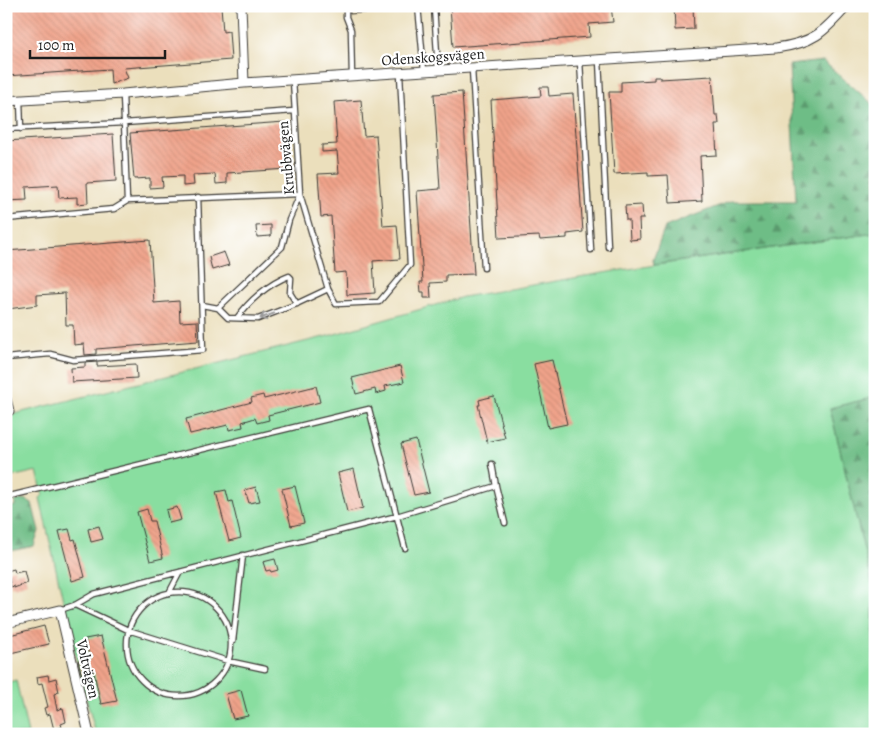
<svg xmlns="http://www.w3.org/2000/svg" width="881" height="740" viewBox="0 0 881 740" font-family="Alegreya,serif">
  <style>
    .green { fill: #89dea0; stroke: #527d5e }
    .forest { fill: url(#forest-firs); stroke: #456c51 }
    .building { fill: url(#building-back-hatch) }
    .lines { fill: none; stroke-linecap: round; stroke-linejoin: round }
    .lane-casing { stroke: #3b3934; stroke-width: 7 }
    .street-casing { stroke: #3b3934; stroke-width: 11 }
    .lane { stroke: #fff; stroke-width: 4.5 }
    .street { stroke: #fff; stroke-width: 9 }
    .oneway { stroke: #999 }
    .labels { text-anchor: middle; stroke-width: 4.5; stroke-linejoin: round; paint-order: stroke }
    .street-label { font-size: 15px; fill: #1c1c1c; stroke: #fff }
  </style>
  <defs>
    <pattern id="forest-firs" width="22" height="20" patternUnits="userSpaceOnUse" patternTransform="scale(1.25)"><rect width="22" height="20" fill="#6ebd86"/><path d="M5 1l3.5 6h-7zM16 11l3.5 6h-7z" fill="#5a996d"/></pattern>
    <pattern id="building-back-hatch" width="6" height="6" patternUnits="userSpaceOnUse" patternTransform="scale(1.25)"><rect width="6" height="6" fill="#f0a38a"/><path d="M-1 5l2 2M0 0l6 6M5-1l2 2" fill="none" stroke="#cd8c76"/></pattern>
  </defs>
  <rect width="100%" height="100%" fill="#fff"/>
  <filter id="ink" filterUnits="userSpaceOnUse"><feTurbulence type="fractalNoise" baseFrequency=".02" numOctaves="2"/><feDisplacementMap in="SourceGraphic" scale="10" xChannelSelector="R" yChannelSelector="G"/><feConvolveMatrix kernelMatrix="1 2 1 2 8 2 1 2 1" color-interpolation-filters="sRGB"/></filter>
  <filter id="wash" filterUnits="userSpaceOnUse"><feTurbulence type="fractalNoise" baseFrequency=".0096" numOctaves="4" result="noise"/><feDisplacementMap in="SourceGraphic" scale="20" xChannelSelector="R" yChannelSelector="G"/><feGaussianBlur stdDeviation="1.12" result="paint"/><feColorMatrix in="noise" values="0 0 0 0 0 0 0 0 0 0 0 0 0 0 0 0 0 1.4 0 .05"/><feComposite in="paint" operator="in"/></filter>
  <g filter="url(#wash)">
    <rect width="100%" height="100%" fill="#ebdfbc"/>
    <path class="green" d="M875,233V397L830,408L873,587L874,734H96L80,676L40,498L43,495L37,471L6,478V416L328,336L463,297L615,271Z
      M16,680L28,734H6V683Z"/>
    <path class="forest" d="M823,61L875,106V233L654,265L653,260L665,227L731,201H796L789,65Z
      M875,397V734H874L873,587L830,408Z
      M25,499L32,503L39,531L34,546L6,552V508L15,506V501Z"/>
    <g id="blocks">
      <path class="building" d="M6,6H221L223,32L229,31L231,60L124,68L128,78L111,84L110,69L6,76Z
        M350,6H375V12L350,14Z
        M450,6H611L613,22L589,24L590,37L453,47Z
        M674,6H693L694,29L675,30Z
        M712,76L715,115H718L719,124H715L717,155L700,156L702,201L670,203L668,175L648,176V172L614,174L609,92H621V82L654,80V77H660V79Z
        M540,87H548L549,96L573,94L583,232L567,234V238L540,240L539,236L499,238L491,100L541,96Z
        M462,92L474,274L446,275V282L430,283L431,298H424V292H421L420,282H423L417,191L440,189L434,94Z
        M361,100L364,136L376,135L383,226L397,225L400,259L373,261L375,293L347,295L346,272L335,273L331,216L321,217L318,174L339,173L337,151L322,152V145L337,144L334,102Z
        M285,122L288,169L227,173V183L216,184L215,174L193,175L194,185L183,186V176L162,177L163,187L150,188V178L134,179L130,133Z
        M113,134L116,181L87,183L88,203L77,204V197L59,198L58,185L26,187L27,200L6,201V141Z
        M642,205L643,219H639L640,239L630,240L629,220H626L625,206Z
        M271,225V236L257,237L256,226Z
        M150,240L154,303L179,301L180,322L197,321L198,341L96,349V354L85,355L84,344L74,345L73,325H66L65,293L37,295V305L8,309L6,251Z
        M224,252L229,265L212,270L209,257Z
        M552,360L567,424L548,428L534,364Z
        M97,362V366L136,364L137,378L72,382L71,368L85,367V363Z
        M400,366L404,382L385,386L386,391L376,394L375,389L356,394L352,378Z
        M316,386L320,402L268,415L269,420L257,423L255,418L242,422L243,427L229,430L228,425L190,434L186,419L252,402L251,398L263,395L264,399Z
        M494,396L505,438L487,442L478,405H480L479,400Z
        M416,440L429,492L414,495L401,444Z
        M354,469L363,508L347,512L338,473Z
        M295,486L304,523L291,526L282,489Z
        M256,487L260,501L249,503L245,490Z
        M226,490L229,502L232,501L241,538L229,541L216,492Z
        M177,507L181,520L169,523L166,510Z
        M147,509L150,521H154L163,558L150,561L137,512Z
        M99,526L103,539L91,542L88,529Z
        M69,529L72,540L75,539L85,577L72,581L59,531Z
        M275,559L278,570L271,572L270,570L266,571L263,562Z
        M14,569L15,573L24,571L27,583L14,588V586L11,587L7,571Z
        M44,626L49,644L6,654V636Z
        M101,636L117,701L101,704L94,673L82,676L78,661L90,659L85,639Z
        M48,675L49,680L56,678L59,692L54,694L57,710L63,708L66,722L61,724L62,727L54,730L50,714L46,715L44,708L48,707L42,683L38,684L37,677Z
        M241,690L248,716L233,719L226,694Z"/>
    </g>
  </g>
  <g filter="url(#ink)">
    <use href="#blocks" fill-opacity="0" stroke="#3b3934" stroke-width="1"/>
    <g class="lines">
      <defs>
        <path id="lane" d="M346,6V17L351,30L352,76
          M418,6L424,71
          M434,6L438,70
          M599,60L608,247
          M580,61L591,250
          M472,69L484,268
          M293,80L300,194L328,289L336,304L379,302L410,265L400,74
          M123,94L127,201L300,194L289,220L282,247L218,308
          M20,100L21,129
          M6,129L124,123L294,111
          M6,219L114,209L127,201
          M202,305L218,308L228,318L258,319L294,305L328,289
          M237,318C249,301 268,284 289,276L291,278L290,293L297,304
          M6,358L50,354L73,360L203,350L198,197
          M492,464L496,486
          M6,497L369,409L405,548
          M127 644a52 52 0 1 1 104 0a52 52 0 1 1-104 0Z
          M169,593L180,572
          M75,605L128,630L228,661L265,669
          M60,610L75,605L94,594L397,516L496,486L505,523
          M233,641L243,555"/>
        <path id="street" d="M241,6L244,83
          M6,101L123,94L244,83L776,48C813,43 823,33 847,6
          M6,399L9,411
          M6,623L60,610L89,734"/>
      </defs>
      <use href="#lane" class="lane-casing"/>
      <use href="#street" class="street-casing"/>
      <use href="#lane" class="lane"/>
      <use href="#street" class="street"/>
    </g>
    <defs><path id="oneway-shaft" d="M-6 0H5M1.5-3L5.5 0L1.5 3" fill="none" stroke-width="1.6" stroke-linecap="round" stroke-linejoin="round" transform="scale(1.25)"/></defs>
    <use class="oneway" href="#oneway-shaft" transform="translate(267 316) rotate(160)"/>
  </g>
  <g class="labels">
    <g class="street-label">
      <text transform="translate(433 57) rotate(-4)" y="5">Odenskogsvägen</text>
      <text transform="translate(286 158) rotate(-95)" y="5">Krubbvägen</text>
      <text transform="translate(88 669) rotate(77)" y="5">Voltvägen</text>
    </g>
  </g>
  <rect width="881" height="740" fill="none" stroke="#fff" stroke-width="25"/>
  <path d="M30 50v8h135v-8" fill="none" stroke="#1c1c1c" stroke-width="2.5"/>
  <text x="38" y="50" font-size="15" fill="#1c1c1c" stroke="#ffffff" stroke-width="4" paint-order="stroke">100 m</text>
</svg>
